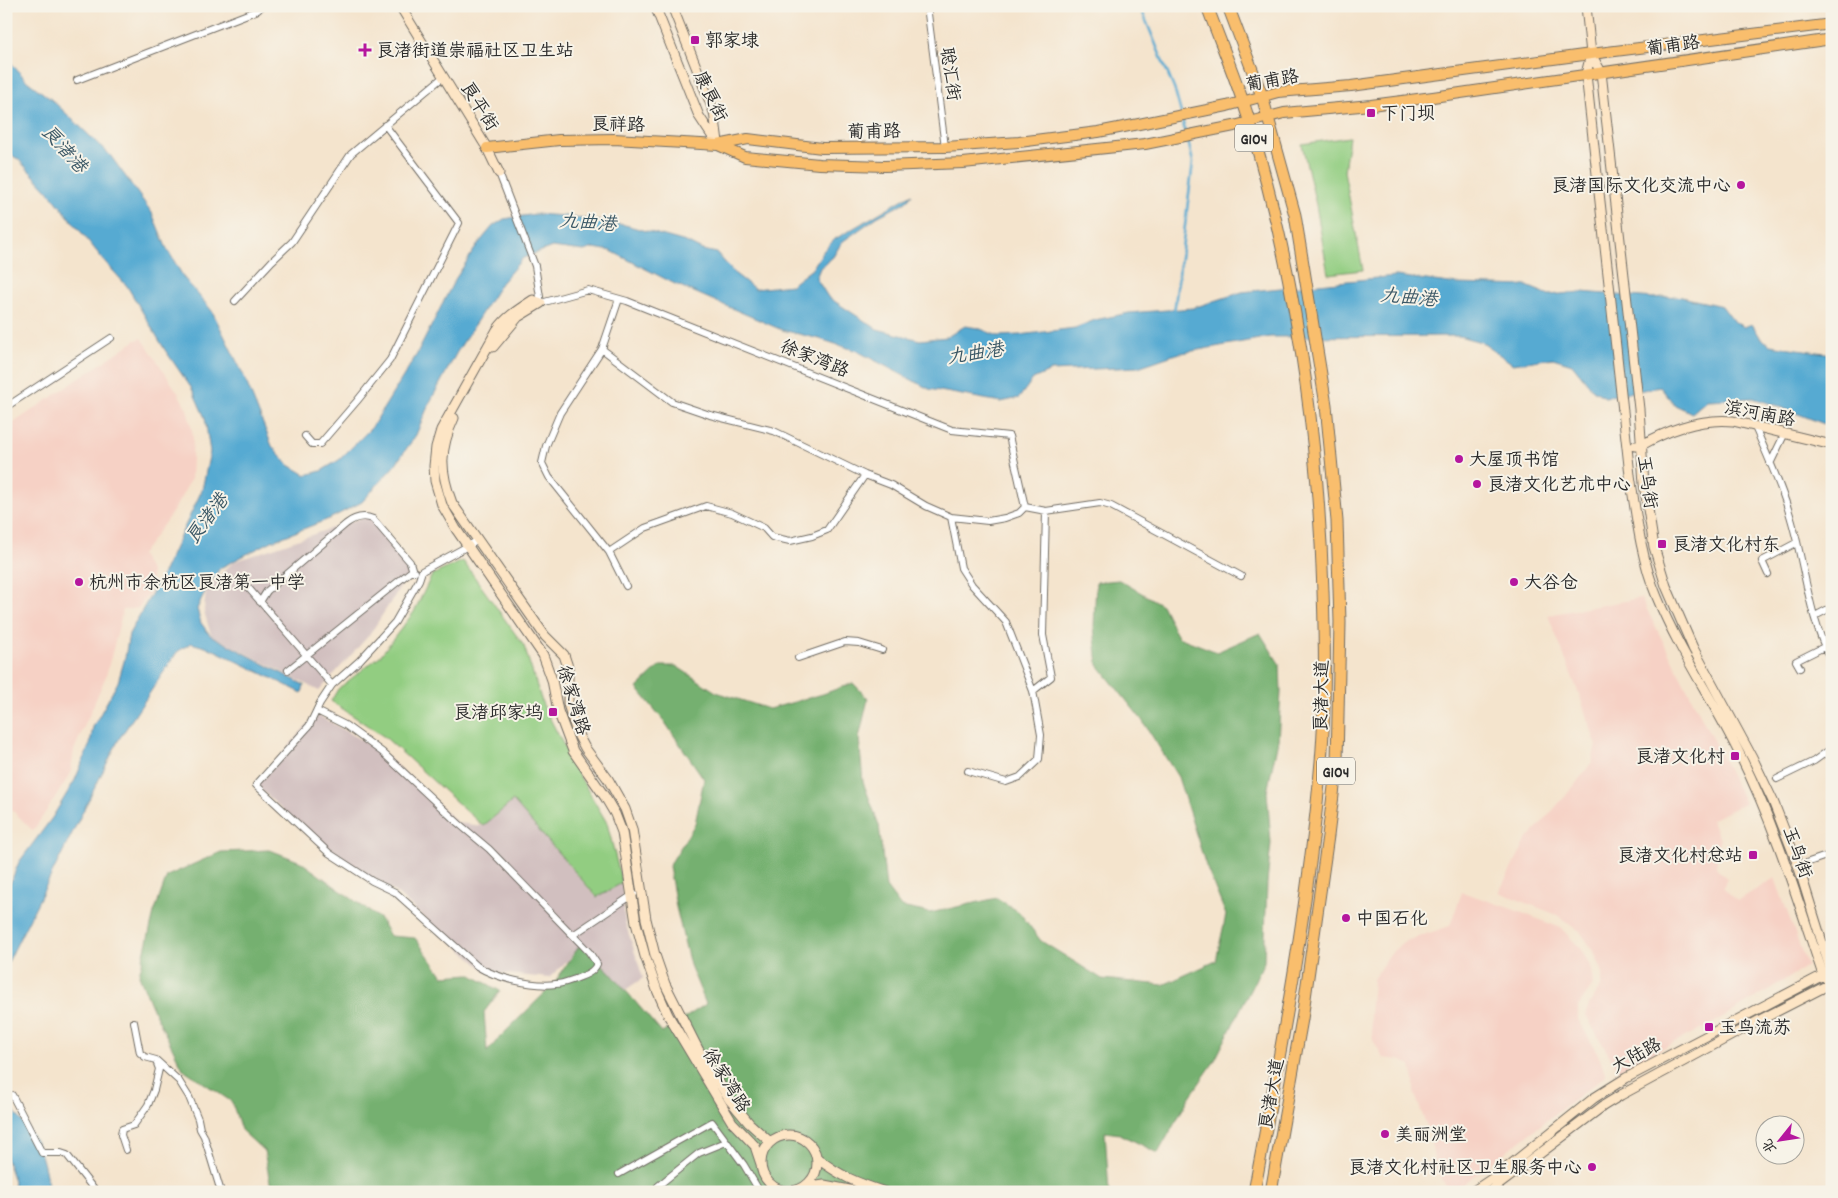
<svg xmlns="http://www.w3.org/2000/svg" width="1838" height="1198" viewBox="0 0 1838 1198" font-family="Dekko,'LXGW WenKai TC',sans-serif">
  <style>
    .built { fill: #f6d1c5 }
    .industrial { fill: #d1bfbf }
    .green { fill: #92cd81; stroke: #5e7c56 }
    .forest { fill: #75b06f; stroke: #506e4d }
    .water { fill: #56aad2; stroke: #406a7e }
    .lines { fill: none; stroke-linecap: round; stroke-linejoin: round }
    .stream { stroke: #56aad2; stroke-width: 2.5 }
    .street-casing { stroke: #716c64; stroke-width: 8 }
    .secondary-casing { stroke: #716c64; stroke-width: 11 }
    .primary-casing { stroke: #716c64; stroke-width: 12 }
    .highway-casing { stroke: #716c64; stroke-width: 13 }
    .street { stroke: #fff; stroke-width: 6 }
    .secondary { stroke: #fde5c5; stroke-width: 9 }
    .primary { stroke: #f9be6d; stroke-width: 10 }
    .highway { stroke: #f9be6d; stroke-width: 11 }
    .poi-dot { fill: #b5179e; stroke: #f7f3e8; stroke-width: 2 }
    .labels { text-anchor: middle; stroke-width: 4; stroke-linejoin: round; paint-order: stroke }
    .shield { fill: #f7f3e8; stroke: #686764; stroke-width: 1 }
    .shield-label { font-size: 16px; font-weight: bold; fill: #2b2b2b }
    .poi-label { font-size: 18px; fill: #2b2b2b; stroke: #f7f3e8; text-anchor: start }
    .street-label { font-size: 18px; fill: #2b2b2b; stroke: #f7f3e8 }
    .water-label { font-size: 19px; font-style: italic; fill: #3a5765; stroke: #f7f3e8 }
  </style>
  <rect width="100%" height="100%" fill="#f7f3e8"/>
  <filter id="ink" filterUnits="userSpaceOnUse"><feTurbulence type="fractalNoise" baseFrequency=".02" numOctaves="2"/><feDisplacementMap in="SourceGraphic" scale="10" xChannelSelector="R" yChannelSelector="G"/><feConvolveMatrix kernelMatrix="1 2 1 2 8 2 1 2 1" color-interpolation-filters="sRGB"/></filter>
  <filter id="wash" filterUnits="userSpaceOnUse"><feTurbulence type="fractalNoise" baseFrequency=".0096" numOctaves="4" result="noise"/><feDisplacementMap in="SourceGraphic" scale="20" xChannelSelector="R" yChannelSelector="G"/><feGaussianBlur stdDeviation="1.12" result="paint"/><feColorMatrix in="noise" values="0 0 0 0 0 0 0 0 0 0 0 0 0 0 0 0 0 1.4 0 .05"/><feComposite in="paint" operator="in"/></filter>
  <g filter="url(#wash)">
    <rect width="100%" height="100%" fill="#f4e4cd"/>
    <path class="built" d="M142,338L178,393L187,409L193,435L191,479L174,510L141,555L151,572V591L138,608L123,610L106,676L74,750L71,771L64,784L33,831L6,804V428L136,340Z
      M1641,598L1745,803L1711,820L1720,839L1716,867L1727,879L1723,887L1737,901L1775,878L1807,966L1719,1020L1618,1070L1586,1016L1589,1004L1602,985V970L1594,952L1581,933L1557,915L1499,892L1526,841L1574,786L1592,762L1596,744L1579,694L1548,615Z
      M1462,892L1512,909L1561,928L1580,948L1591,967L1593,985L1578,1007V1019L1598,1054L1606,1075L1453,1192H1449L1435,1165L1430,1135L1414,1092V1080L1411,1065L1399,1060L1383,1058L1373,1040L1370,1016L1373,979L1390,954L1403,942L1450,926Z"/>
    <path class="industrial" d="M367,516L373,519L410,572L370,634L319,691L211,635L204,611L206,589L233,562Z
      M316,714L382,752L458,823L483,826L513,800L596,897L622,883L625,922L643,978L625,990L583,946L549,978L487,972L395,892L329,853L256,785Z"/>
    <path class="green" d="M1349,137L1344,171L1363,270L1328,274L1316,205L1302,144Z
      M463,561L524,646L543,705L580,777L607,823L622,883L597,897L513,801L483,826L386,738L331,701L338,689L380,656L414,612L432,575Z"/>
    <path class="forest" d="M1119,580L1162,605L1178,637L1217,652L1260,633L1280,665L1281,692L1278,740L1267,792L1271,843L1267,883L1264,962L1214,1062L1189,1098L1158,1153L1120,1134L1105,1132L1109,1192H272L264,1151L241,1130L232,1102L183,1069L152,1007L139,975L154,913L167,876L221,852L270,850L301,862L380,919L390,936L415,938L443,976L470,974L500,991L484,1012L487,1052L500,1037L552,986L580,945L609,971L662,1033L706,1004L690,965L676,907L669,866L695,824L704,779L664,721L637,688L660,666H676L716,692L769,709L823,694L853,683L868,699L859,738L863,782L879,825L886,887L901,907L930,913L997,898L1019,912L1041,941L1102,979L1163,985L1216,961L1226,915L1206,866L1178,777L1142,720L1098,665L1094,627L1096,582Z"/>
    <path class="water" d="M6,57L27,81L52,100L110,155L152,213L166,247L184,278L212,311L243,374L272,446L289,465L306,475L321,471L339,460L372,427L417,354L454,281L478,244L493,226L504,219L536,214L564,216L625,225L686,242L702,250L717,253L734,273L755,289L791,285L812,269L824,250L835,239L912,194L906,202L877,217L842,242L833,257L820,268L816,278L828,297L877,329L920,340L947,337L965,326L978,328L998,336L1020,335L1075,328L1095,320L1129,313L1193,308L1242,292L1396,276L1457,284L1527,286L1549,295L1582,292L1653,298L1677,296L1722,306L1734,322L1744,327L1752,324L1760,337L1770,345L1832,354V427L1775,405L1753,398L1707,400L1692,413L1675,405L1660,387L1605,397L1593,390L1572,364L1553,358L1513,364L1481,342L1459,336L1270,337L1176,354L1138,367L1051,371L1033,379L1019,398L1001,402L929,389L857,351L820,339L782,330L673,283L611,251L594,248L584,251L552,247L523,258L501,283L457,352L429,404L416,435L395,465L362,502L329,519L272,541L220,568L206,589L197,609L201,623L210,635L304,685L302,693L212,649L191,643L177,652L119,739L6,966V889L10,884L19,862L52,818L75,780L90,744L93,727L118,682L125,658L129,634L162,575L202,490L210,452L205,418L192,389L165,350L127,286L106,263L48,191L18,159L6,152Z
      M6,1095C11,1111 23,1121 32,1135C42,1150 46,1174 49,1192H13L14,1181L6,1158Z"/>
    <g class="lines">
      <path class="stream" d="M1140,6L1175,91L1181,113
        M1182,118L1185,132
        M1174,313L1193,162L1187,137"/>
    </g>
  </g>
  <g filter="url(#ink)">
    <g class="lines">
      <defs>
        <path id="street" d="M927,6L945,147
          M77,80L258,10L262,6
          M499,173L535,266L541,303L588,290L627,301L952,430L1009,436L1025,507
          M619,299L602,349L560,413L546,446L542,463L549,477L609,552L626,586
          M235,301L272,261L292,242L351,154L443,77
          M602,349L672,402L710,415L774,431L865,475L891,485L926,506L951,517L988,521L1005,518L1019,513L1025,507L1046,511L1100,503L1111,506L1241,576
          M6,407L111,338
          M1755,427C1767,455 1780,483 1789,512C1805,562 1807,615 1832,662
          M305,436L312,444H320L357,401L390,360L459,223L385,125
          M1770,464L1785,433
          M951,517L961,568L972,585L1006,622L1033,691L1041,735L1039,759L1020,777L1006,782L968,771
          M609,552L645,528L706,506L732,513L764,528L772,537L790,541L812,536L827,530L865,475
          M1768,574L1762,561L1796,543
          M245,584L332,685
          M260,602L267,591L346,524C355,517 363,515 373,519L410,562L413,572
          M1815,616L1832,607
          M798,658L845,642L859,643L882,650
          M1800,668L1796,661L1824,647
          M288,670L410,572H415
          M1033,691L1051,677L1043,635L1046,511
          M317,711L345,725L382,752L458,823L489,849L589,952L597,964C593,973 583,976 575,979C569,981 562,984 556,984C533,987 496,978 477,966L395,892L372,881L329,853L256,785L309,726L320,703L332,685L359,661L395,622L419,580L422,571L477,541
          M1777,779L1814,761L1832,748
          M1803,864L1832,854
          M573,935L634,894
          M134,1022L140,1053L145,1057L156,1060L179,1081L189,1097L198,1119L200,1129L204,1136L221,1192
          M6,1096L12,1095L42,1153H61L67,1155L96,1192
          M126,1150L121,1135L122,1129L134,1125L148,1105L154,1090L159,1069L156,1061
          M619,1174L712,1122L744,1165L760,1192
          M658,1186L699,1153L726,1142"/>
        <path id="secondary" d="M400,6L487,148L499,173
          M655,6L699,116L718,145
          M672,6L714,112L718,142
          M1586,6L1591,54L1586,74L1630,475C1636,515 1641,559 1657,597C1680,653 1714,701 1740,755C1775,825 1798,901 1823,975L1831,983
          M1591,54L1601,72L1639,409L1644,484L1654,547L1666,586L1693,648L1752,757L1773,801L1798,865L1831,971V983
          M541,303L533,300C519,309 506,317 497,330L441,430L436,447L434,466L435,481L442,505L456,529L543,655L552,680L558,711L573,751L605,797L615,814L622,832L636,923L645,956L657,990L668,1015L732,1122L755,1146L761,1164
          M493,347L518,317L541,303
          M454,418C439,450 440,471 452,503L545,636L564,655L568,667V704L577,733L585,748L608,779L625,809L632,829L646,919L655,955L665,984L698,1049L729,1099L749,1123L770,1142
          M1635,446H1640C1668,430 1700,418 1733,421L1832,445
          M761 1163a28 28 0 1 1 56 0a28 28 0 1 1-56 0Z
          M817,1158C840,1176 857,1183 885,1192
          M804,1188L824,1185L860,1192
          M1472,1192L1499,1174L1594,1098L1626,1078L1827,973
          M1489,1192L1603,1106L1621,1095L1758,1021L1832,983"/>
        <path id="primary" d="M718,145L748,139L822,148L945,147L1019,142L1098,132L1139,124L1227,106L1278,92L1351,86L1591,54L1832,24
          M487,148L559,140L614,139L718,145L745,157L819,164L885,166L963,163L1145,144L1234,126L1284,113L1371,105L1433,97L1832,39"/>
        <path id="highway" d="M1207,6C1221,44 1237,81 1249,120C1295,272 1318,432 1323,591C1325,648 1326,705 1321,761C1309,904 1281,1050 1254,1192
          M1228,6L1262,96L1295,215L1326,405L1337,521L1340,622L1337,762L1328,836L1302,1019L1271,1192"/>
      </defs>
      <use href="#street" class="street-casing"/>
      <use href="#secondary" class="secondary-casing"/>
      <use href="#primary" class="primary-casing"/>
      <use href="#highway" class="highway-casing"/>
      <use href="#street" class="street"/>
      <use href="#secondary" class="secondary"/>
      <use href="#primary" class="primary"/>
      <use href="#highway" class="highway"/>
    </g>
  </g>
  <g class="poi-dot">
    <rect x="690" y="35" width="10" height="10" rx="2.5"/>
    <path d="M362.5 42.5h5v5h5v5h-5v5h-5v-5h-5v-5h5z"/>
    <rect x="1366" y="108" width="10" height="10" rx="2.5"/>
    <circle cx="1741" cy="185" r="5"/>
    <circle cx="1459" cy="459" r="5"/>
    <circle cx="1477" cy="484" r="5"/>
    <rect x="1657" y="539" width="10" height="10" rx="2.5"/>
    <circle cx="79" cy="582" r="5"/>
    <circle cx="1514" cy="582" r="5"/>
    <rect x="548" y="707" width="10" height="10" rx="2.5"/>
    <rect x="1730" y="751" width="10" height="10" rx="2.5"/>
    <rect x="1748" y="850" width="10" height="10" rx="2.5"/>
    <circle cx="1346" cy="918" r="5"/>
    <rect x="1704" y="1022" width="10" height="10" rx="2.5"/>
    <circle cx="1385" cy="1134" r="5"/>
    <circle cx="1592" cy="1167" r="5"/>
  </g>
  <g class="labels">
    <g class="shield">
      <rect x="1235" y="124.5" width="38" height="27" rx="4"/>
      <rect x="1317" y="757.5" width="38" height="27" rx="4"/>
    </g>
    <g class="shield-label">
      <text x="1254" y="144">G104</text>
      <text x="1336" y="777">G104</text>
    </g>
    <g class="poi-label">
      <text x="705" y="46">郭家埭</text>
      <text x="376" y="56">良渚街道崇福社区卫生站</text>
      <text x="1381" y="119">下门坝</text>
      <text x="1731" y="191" text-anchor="end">良渚国际文化交流中心</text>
      <text x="1469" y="465">大屋顶书馆</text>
      <text x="1487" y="490">良渚文化艺术中心</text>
      <text x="1672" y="550">良渚文化村东</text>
      <text x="89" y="588">杭州市余杭区良渚第一中学</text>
      <text x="1524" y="588">大谷仓</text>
      <text x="543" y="718" text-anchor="end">良渚邱家坞</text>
      <text x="1725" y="762" text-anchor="end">良渚文化村</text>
      <text x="1743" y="861" text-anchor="end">良渚文化村总站</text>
      <text x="1356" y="924">中国石化</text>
      <text x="1719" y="1033">玉鸟流苏</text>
      <text x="1395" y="1140">美丽洲堂</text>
      <text x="1582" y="1173" text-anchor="end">良渚文化村社区卫生服务中心</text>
    </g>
    <g class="street-label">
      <text transform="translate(1673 45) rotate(-8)" y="6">葡甫路</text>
      <text transform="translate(951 74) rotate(82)" y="6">聪汇街</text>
      <text transform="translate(1272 80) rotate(-10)" y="6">葡甫路</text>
      <text transform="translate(711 96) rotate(64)" y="6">康良街</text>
      <text transform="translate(480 106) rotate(58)" y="6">良平街</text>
      <text transform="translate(618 124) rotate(1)" y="6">良祥路</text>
      <text transform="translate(874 131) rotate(-1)" y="6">葡甫路</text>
      <text transform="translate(815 358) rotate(22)" y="6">徐家湾路</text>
      <text transform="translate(1760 413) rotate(11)" y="6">滨河南路</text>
      <text transform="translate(1648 482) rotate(82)" y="6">玉鸟街</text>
      <text transform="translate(1321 696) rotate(-89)" y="6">良渚大道</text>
      <text transform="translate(574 700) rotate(73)" y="6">徐家湾路</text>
      <text transform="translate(1798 852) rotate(70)" y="6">玉鸟街</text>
      <text transform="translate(1636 1055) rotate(-29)" y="6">大陆路</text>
      <text transform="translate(727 1080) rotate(58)" y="6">徐家湾路</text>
      <text transform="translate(1271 1094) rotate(-80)" y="6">良渚大道</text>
    </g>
    <g class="water-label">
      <text transform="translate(65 148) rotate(48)" y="7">良渚港</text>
      <text transform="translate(588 221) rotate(4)" y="7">九曲港</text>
      <text transform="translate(1409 296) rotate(5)" y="7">九曲港</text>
      <text transform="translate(975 352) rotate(-9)" y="7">九曲港</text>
      <text transform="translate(206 518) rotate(-53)" y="7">良渚港</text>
    </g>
  </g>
  <rect width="1838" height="1198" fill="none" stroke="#f7f3e8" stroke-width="25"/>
  <g transform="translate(1780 1140) rotate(240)"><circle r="24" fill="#f7f3e8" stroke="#a5a39c"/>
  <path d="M0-4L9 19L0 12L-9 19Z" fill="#b5179e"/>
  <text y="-8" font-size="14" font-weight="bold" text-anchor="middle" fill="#2b2b2b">北</text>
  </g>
</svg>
